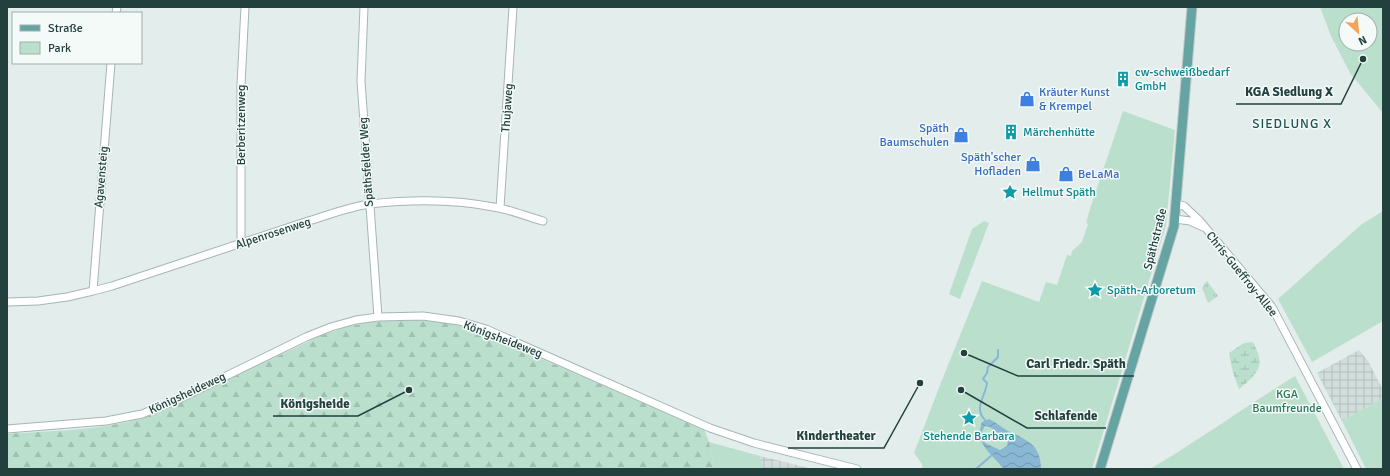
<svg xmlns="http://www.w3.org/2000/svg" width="1390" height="476" viewBox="0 0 1390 476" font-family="Signika,sans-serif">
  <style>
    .industrial { fill: url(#industrial-grid) }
    .green { fill: #bbdfcd; fill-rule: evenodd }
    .forest { fill: url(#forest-firs) }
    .wetland { fill: url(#wetland-marsh) }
    .park { fill: url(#park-tufts) }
    .water { fill: url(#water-waves); fill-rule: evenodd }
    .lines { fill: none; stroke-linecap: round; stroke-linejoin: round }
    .stream { stroke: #89b7d4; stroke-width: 2 }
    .minor-casing { stroke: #a5b6b4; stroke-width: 9 }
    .major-casing { stroke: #c1cac9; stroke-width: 11 }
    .minor { stroke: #fff; stroke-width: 7 }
    .major { stroke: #66a4a3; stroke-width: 9 }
    .labels { text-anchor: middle; stroke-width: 3; stroke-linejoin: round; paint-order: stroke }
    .culture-label { font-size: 12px; fill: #0d838f; stroke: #f4faf8; text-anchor: start }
    .shop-label { font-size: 12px; fill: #366cbe; stroke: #f4faf8; text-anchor: start }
    .street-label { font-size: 12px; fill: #22403e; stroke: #f4faf8 }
    .park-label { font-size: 12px; fill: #2a785a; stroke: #f4faf8 }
    .neighbourhood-label { font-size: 13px; letter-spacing: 1px; fill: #1d5352; stroke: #f4faf8 }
    .leader { fill: none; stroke: #22403e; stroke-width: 1.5 }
    .callout-dot { fill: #22403e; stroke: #f4faf8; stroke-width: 1.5 }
    .callout-label { font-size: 13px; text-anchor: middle; font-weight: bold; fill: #22403e; stroke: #f4faf8; stroke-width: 3; stroke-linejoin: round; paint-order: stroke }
  </style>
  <defs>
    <pattern id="industrial-grid" width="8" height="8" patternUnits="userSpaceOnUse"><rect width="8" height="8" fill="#d1ddda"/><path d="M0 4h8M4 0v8" fill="none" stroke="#b3bfbc"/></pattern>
    <pattern id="forest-firs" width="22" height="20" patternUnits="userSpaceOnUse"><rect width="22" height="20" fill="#bbdfcd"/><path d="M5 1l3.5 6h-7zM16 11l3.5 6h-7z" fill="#a0c0b1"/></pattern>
    <pattern id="wetland-marsh" width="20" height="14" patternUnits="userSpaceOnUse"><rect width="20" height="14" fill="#bbdfcd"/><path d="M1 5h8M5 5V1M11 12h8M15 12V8" fill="none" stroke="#a0c0b1"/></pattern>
    <pattern id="park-tufts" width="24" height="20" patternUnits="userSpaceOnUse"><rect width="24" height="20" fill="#bbdfcd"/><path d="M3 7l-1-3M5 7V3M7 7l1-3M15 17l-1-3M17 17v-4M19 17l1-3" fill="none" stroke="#a0c0b1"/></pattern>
    <pattern id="water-waves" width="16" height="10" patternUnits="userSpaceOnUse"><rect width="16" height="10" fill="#89b7d4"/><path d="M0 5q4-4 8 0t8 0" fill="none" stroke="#7096ad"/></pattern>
  </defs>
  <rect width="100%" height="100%" fill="#e3edeb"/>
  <path class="industrial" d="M1359,350L1368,361L1383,390V398L1342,421L1317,373Z
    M760,456L813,469H763Z"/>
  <path class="green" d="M1320,7H1383V113L1350,73L1331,36ZM1346,20H1370V44H1346Z
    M1123,111L1175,130L1166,225L1092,469H923L922,464L914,453L940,385L982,281L1039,302L1046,282L1057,285L1067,255L1071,256L1072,251L1082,242L1088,224L1086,223L1090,209Z
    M1383,211V321L1312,362L1278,299L1362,224Z
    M984,221L989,223L960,299L949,294L972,229Z
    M1295,376L1344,469H1150C1199,440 1246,406 1295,376Z
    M1383,398V469H1366L1342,421Z
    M709,442L760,456L763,469H715Z"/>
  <path class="forest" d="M412,319L443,322L472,329L704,429L709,442L715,469H7V434C60,430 117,431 167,409L320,336L346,327L371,322Z"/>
  <path class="wetland" d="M1253,342C1255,347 1258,352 1259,357C1263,370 1248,382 1239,389L1233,373L1229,353L1244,343Z"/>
  <path class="park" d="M1207,281L1218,296L1208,303L1202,288Z"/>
  <path class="water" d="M989,419C996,422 1002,428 1008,431C1027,440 1041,445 1041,469H1004C992,454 974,444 982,422ZM985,426L990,427L996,432L1005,434L1008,440L1007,446L1000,450L985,443L982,431Z"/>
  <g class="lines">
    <path class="stream" d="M985,420C973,408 986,395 987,383L983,379L987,373L988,367L998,357V350
      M976,469L992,455"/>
    <defs>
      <path id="minor" d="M364,7L361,81L378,317
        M116,13L117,7
        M1176,204L1184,206L1199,220L1272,307L1357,469
        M500,208L513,7
        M1175,219L1190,221L1203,227
        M241,244V85L245,7
        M93,291L111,63
        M7,302L38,301L67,297L93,291L112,286L305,222C326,216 348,207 370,204C413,199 456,199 499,208C514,211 528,217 543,221
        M7,429L106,421L142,414L179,399L306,337L331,327L356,320L378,317L423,316L459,321L486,329L710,428L754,443L857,469"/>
      <path id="major" d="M1100,469L1174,226L1192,7"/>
    </defs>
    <use href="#minor" class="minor-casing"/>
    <use href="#major" class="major-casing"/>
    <use href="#minor" class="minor"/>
    <use href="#major" class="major"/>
  </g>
  <defs>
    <symbol id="building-bare" viewBox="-9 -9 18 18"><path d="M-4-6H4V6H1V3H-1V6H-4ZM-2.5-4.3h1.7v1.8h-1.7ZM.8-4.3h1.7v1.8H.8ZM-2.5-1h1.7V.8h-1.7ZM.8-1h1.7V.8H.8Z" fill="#0f9aa8" stroke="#f4faf8" stroke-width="2.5" paint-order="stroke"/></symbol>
    <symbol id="shop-bare" viewBox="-9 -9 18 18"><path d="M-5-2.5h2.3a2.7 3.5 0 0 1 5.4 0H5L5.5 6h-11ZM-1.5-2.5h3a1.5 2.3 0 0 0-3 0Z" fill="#3f7fe0" stroke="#f4faf8" stroke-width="2.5" paint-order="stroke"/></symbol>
    <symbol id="sight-bare" viewBox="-9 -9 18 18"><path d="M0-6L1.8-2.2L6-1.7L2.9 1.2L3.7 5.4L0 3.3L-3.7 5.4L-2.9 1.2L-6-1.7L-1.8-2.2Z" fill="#0f9aa8" stroke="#f4faf8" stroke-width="2.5" paint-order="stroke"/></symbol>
  </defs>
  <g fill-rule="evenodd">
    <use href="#building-bare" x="1112" y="68" width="22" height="22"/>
    <use href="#shop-bare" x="1016" y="88" width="22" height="22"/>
    <use href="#building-bare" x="1000" y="121" width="22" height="22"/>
    <use href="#shop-bare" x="950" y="124" width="22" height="22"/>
    <use href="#shop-bare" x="1022" y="153" width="22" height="22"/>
    <use href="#shop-bare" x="1055" y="163" width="22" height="22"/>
    <use href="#sight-bare" x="999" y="181" width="22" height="22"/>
    <use href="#sight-bare" x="1084" y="279" width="22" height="22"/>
    <use href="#sight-bare" x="958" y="407" width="22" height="22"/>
  </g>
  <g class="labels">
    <g class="culture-label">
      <text x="1135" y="76">cw-schweißbedarf<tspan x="1135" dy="14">GmbH</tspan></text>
      <text x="1023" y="136">Märchenhütte</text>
      <text x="1022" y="196">Hellmut Späth</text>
      <text x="1107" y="294">Späth-Arboretum</text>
      <text x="969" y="440" text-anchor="middle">Stehende Barbara</text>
    </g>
    <g class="shop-label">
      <text x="1039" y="96">Kräuter Kunst<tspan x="1039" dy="14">&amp; Krempel</tspan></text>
      <text x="949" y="132" text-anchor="end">Späth<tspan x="949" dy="14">Baumschulen</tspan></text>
      <text x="1021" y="161" text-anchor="end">Späth'scher<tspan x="1021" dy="14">Hofladen</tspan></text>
      <text x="1078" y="178">BeLaMa</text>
    </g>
    <g class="street-label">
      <text transform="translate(507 108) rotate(-86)" y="4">Thujaweg</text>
      <text transform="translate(241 125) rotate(-90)" y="4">Berberitzenweg</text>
      <text transform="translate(366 162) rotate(-94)" y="4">Späthsfelder Weg</text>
      <text transform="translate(101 177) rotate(-85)" y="4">Agavensteig</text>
      <text transform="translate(273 233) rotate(-18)" y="4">Alpenrosenweg</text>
      <text transform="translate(1155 239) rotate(-76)" y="4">Späthstraße</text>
      <text transform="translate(1242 274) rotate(51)" y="4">Chris-Gueffroy-Allee</text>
      <text transform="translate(503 339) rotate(21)" y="4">Königsheideweg</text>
      <text transform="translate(187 393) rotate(-25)" y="4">Königsheideweg</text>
    </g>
    <g class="park-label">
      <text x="1287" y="398">KGA<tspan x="1287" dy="14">Baumfreunde</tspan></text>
    </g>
    <g class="neighbourhood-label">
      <text x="1292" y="128">SIEDLUNG X</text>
    </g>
  </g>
  <path class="leader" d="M1363 59L1341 104H1236M964 353L1018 376H1134M409 390L358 416H273M961 390L1027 428H1106M920 383L884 448H788"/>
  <g class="callout-dot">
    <circle cx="1363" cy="59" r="4"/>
    <circle cx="964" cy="353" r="4"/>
    <circle cx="409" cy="390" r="4"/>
    <circle cx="961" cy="390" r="4"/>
    <circle cx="920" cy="383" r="4"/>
  </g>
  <g class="callout-label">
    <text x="1289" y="96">KGA Siedlung X</text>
    <text x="1076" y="368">Carl Friedr. Späth</text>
    <text x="315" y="408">Königsheide</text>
    <text x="1066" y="420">Schlafende</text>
    <text x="836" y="440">Kindertheater</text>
  </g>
  <rect width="1390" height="476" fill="none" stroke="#22403e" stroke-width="16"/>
  <rect x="12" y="12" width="130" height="52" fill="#f4faf8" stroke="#a0b0ae"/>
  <rect x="20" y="25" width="20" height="6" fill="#66a4a3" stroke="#a0b0ae"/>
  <text x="48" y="32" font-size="12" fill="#22403e">Straße</text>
  <rect x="20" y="42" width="20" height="12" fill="#bbdfcd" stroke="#a0b0ae"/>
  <text x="48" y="52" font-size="12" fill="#22403e">Park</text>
  <g transform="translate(1358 32) rotate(153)"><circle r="19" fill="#f4faf8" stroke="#a0b0ae"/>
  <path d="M0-3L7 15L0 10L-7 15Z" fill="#f7a357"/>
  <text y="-6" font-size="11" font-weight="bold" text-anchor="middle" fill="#22403e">N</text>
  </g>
</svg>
